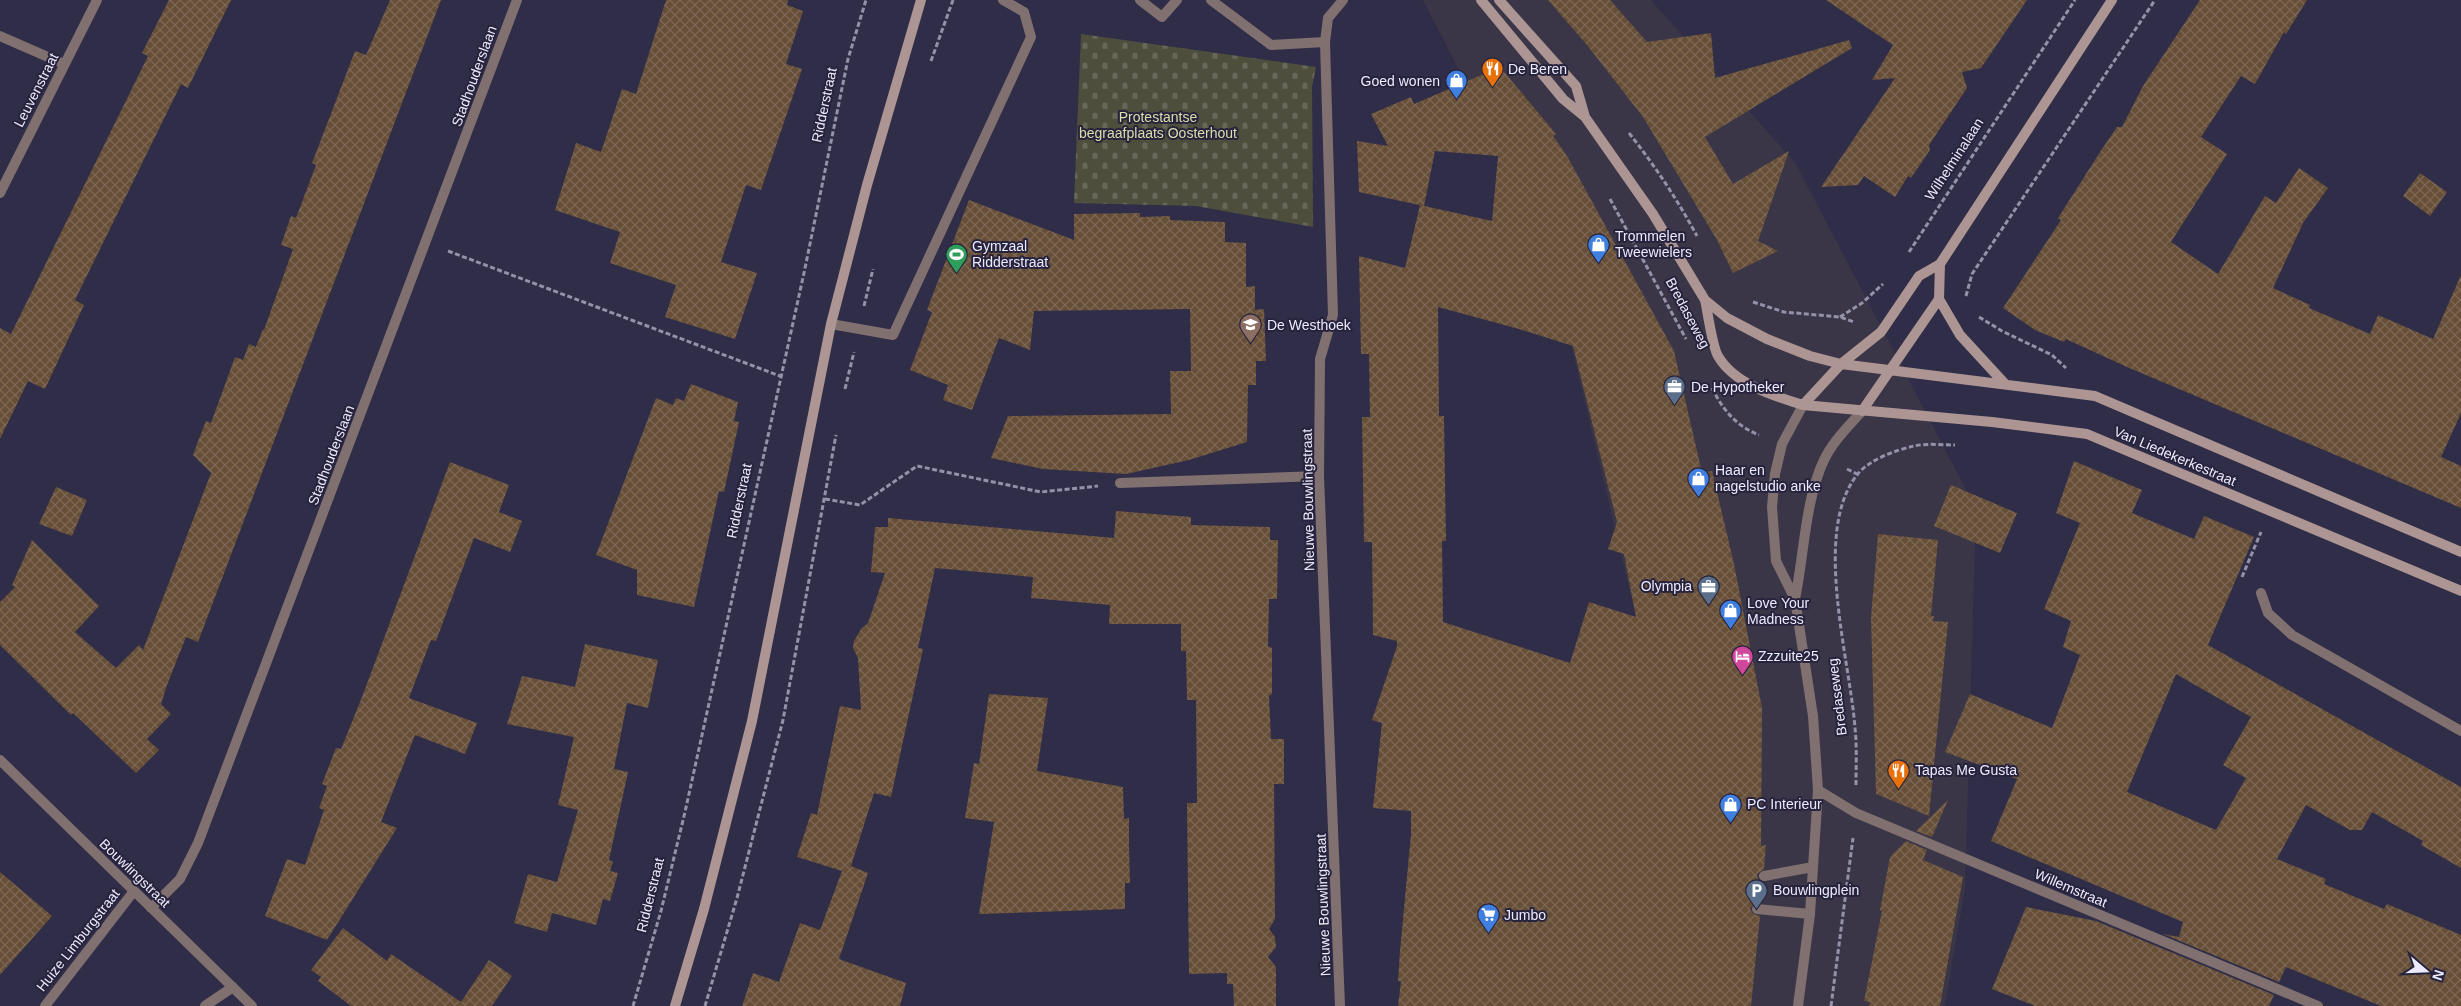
<svg xmlns="http://www.w3.org/2000/svg" width="2461" height="1006" viewBox="0 0 2461 1006" font-family="Helvetica,sans-serif">
  <style>
    .commercial { fill: #3a3647 }
    .cemetery { fill: url(#cemetery-stones) }
    .building { fill: url(#building-cross-hatch); fill-rule: evenodd }
    .lines { fill: none; stroke-linecap: round; stroke-linejoin: round }
    .path { stroke: #9492a9; stroke-width: 3; stroke-dasharray: 5 2.5; stroke-linecap: butt }
    .lane { stroke: #807170; stroke-width: 10 }
    .street { stroke: #807170; stroke-width: 10 }
    .secondary { stroke: #ac9592; stroke-width: 10 }
    .labels { text-anchor: middle; stroke-width: 4; stroke-linejoin: round; paint-order: stroke }
    .poi-label { font-size: 14px; fill: #ecebfd; stroke: #27233d; text-anchor: start }
    .street-label { font-size: 14px; fill: #ecebfd; stroke: #27233d }
    .park-label { font-size: 14px; fill: #dadfa8; stroke: #27233d }
  </style>
  <defs>
    <pattern id="cemetery-stones" width="16" height="16" patternUnits="userSpaceOnUse" patternTransform="scale(1.25)"><rect width="16" height="16" fill="#4d4e3c"/><path d="M2 7V4a2 2 0 0 1 4 0v3zM10 15v-3a2 2 0 0 1 4 0v3z" fill="#676859"/></pattern>
    <pattern id="building-cross-hatch" width="8" height="8" patternUnits="userSpaceOnUse" patternTransform="scale(1.25)"><rect width="8" height="8" fill="#664e37"/><path d="M0 0l8 8M0 8l8-8" fill="none" stroke="#7c6855"/></pattern>
  </defs>
  <rect width="100%" height="100%" fill="#302d48"/>
  <path class="commercial" d="M1423,0H1651L1796,164L1976,509L1965,888L1945,1006H1413L1666,743L1546,239Z"/>
  <path class="cemetery" d="M1081,34L1316,67L1312,87L1313,227L1196,206L1074,203Z"/>
  <path class="building" d="M169,0H231L188,88L181,84L75,300L84,305L45,389L28,381L0,439V328L11,334L148,56L142,53Z
    M390,0H441L198,642L186,637L167,685L161,704L171,714L147,739L159,750L136,773L73,713L71,715L0,645V602L15,587L12,585L32,540L99,606L75,632L116,668L139,645L143,650L211,473L193,455L200,436L206,421L211,423L235,357L243,360L249,344L256,347L263,329L264,330L293,249L281,245L291,216L296,218L316,165L312,163L355,51L366,55Z
    M666,0H788L787,5L803,11L786,64L802,69L761,190L746,185L721,262L757,273L735,339L665,317L676,285L610,263L620,232L555,210L576,143L601,152L622,89L636,94Z
    M1548,0H1610L1647,42L1711,33L1715,78L1849,40L1852,48L1705,137L1733,184L1789,151L1758,241L1778,251L1733,273L1717,240L1643,117L1587,45Z
    M1826,0H2027L1981,68L1962,72L1967,88L1929,145L1930,150L1911,178L1908,176L1895,197L1864,176L1858,185L1821,187L1895,78L1872,80L1893,45Z
    M2200,0H2307L2286,34L2284,32L2255,84L2241,76L2201,137L2227,154L2171,242L2218,274L2265,196L2276,203L2299,168L2328,188L2303,223L2273,288L2310,305L2309,308L2370,334L2378,315L2433,339L2461,275V413L2441,457L2461,466V508L2127,367L2066,339L2064,342L2035,330L2003,308L2061,220L2058,218L2102,149L2117,127H2122L2143,86Z
    M1500,67L1556,134L1553,136L1567,156L1674,351L1702,473L1712,471L1734,564L1762,708L1761,846L1766,845L1764,869L1757,874L1758,880L1763,883L1761,902L1754,903L1750,909L1753,914L1760,916L1751,1006H1398L1401,981H1398L1400,951L1411,834V811L1373,808L1382,723L1372,720L1397,646V641L1373,635L1372,542H1364L1362,417H1370L1369,354H1361L1359,256L1405,268L1420,205L1492,221L1498,156L1435,151L1424,206L1359,192L1357,141L1388,146L1371,114L1411,97L1414,104ZM1438,307L1519,329L1573,346L1617,522L1608,549L1624,554L1636,617L1589,602L1570,663L1443,622L1442,541H1446L1444,416H1439Z
    M2420,173L2447,192L2430,216L2403,196Z
    M969,200L1074,240V214L1140,213V217L1170,216V220L1225,222V242L1246,243V287L1255,286V310L1264,309L1266,361H1256V385H1248L1247,442L1189,460L1126,474L1043,469L991,458L1008,416L1171,414L1170,371H1191L1190,309L1034,311L1030,350L999,338L972,410L943,400L948,385L910,370L932,312L927,310Z
    M691,384L738,402L734,421L739,422L724,492L719,491L694,607L637,595V570L596,555L656,398L673,405L676,398L684,401Z
    M2074,461L2142,490L2132,513L2194,539L2204,516L2254,537L2208,645L2461,787V868L2421,845L2423,841L2372,812L2362,830H2350L2306,805L2277,859L2326,879L2324,884L2384,909L2387,904L2461,935V1006H2381L2286,967L2279,982L2163,934L2179,937L2183,922L1991,841L2017,779L1945,752L1970,694L2052,728L2080,655L2063,647L2071,621L2044,609L2080,523L2056,513ZM2176,674L2251,717L2223,765L2246,778L2216,830L2127,792Z
    M450,462L509,485L499,512L522,521L510,552L474,538L436,641L431,640L409,698L477,723L465,754L415,735L381,822L397,828L327,940L265,916L287,859L305,865L324,810L319,808L327,786L322,784L336,748L341,749L362,697Z
    M1951,485L2017,513L2000,553L1934,526Z
    M56,487L87,500L72,536L39,524Z
    M1116,511L1191,517V525L1270,527V540H1278L1277,599H1269L1268,646L1272,648V694L1269,696L1271,739H1284V784H1274L1275,919L1269,929L1275,937L1276,947L1268,957L1276,967V1006H1234L1233,984H1227V973L1189,974L1187,803H1197L1196,700H1187L1186,651H1181V624H1109L1110,605L1031,598L1033,577L935,568L918,648L923,649L891,797L874,793L851,866L868,873L839,959L906,983L900,1006H742L753,973L779,982L800,923L820,930L842,871L797,857L811,813L817,815L840,706L861,710L858,658L853,648L854,641L861,629L868,623L885,573L871,572L875,527H888V518L1114,538Z
    M1878,534L1938,540L1931,616H1934L1933,621L1948,622L1929,816L1876,794L1871,617Z
    M585,644L658,660L648,708L627,703L614,769L628,772L609,860L613,862L610,871L618,873L610,901L603,899L596,925L552,913L547,932L514,923L528,874L557,882L578,810L558,805L574,737L507,724L522,676L575,687Z
    M989,694L1048,698L1037,771L1123,787L1124,819L1129,818V845L1130,883H1125V909L979,914L994,822L965,818L974,763L979,764Z
    M1948,800L1932,837L1916,831Z
    M1906,841L1927,850L1923,860L1963,877L1940,1006H1869L1870,1002L1864,1001L1882,911L1880,910L1890,857Z
    M0,872L52,916L0,975Z
    M2026,907L2096,921L2274,995L2269,1006H2035L1992,989Z
    M343,928L387,961L391,954L461,1002L489,960L512,976L492,1006H351L318,981L321,977L311,970Z"/>
  <g class="lines">
    <path class="path" d="M931,61L953,0
      M1629,133C1655,166 1677,199 1697,236
      M1610,199L1686,339
      M448,251L780,376
      M1909,252L2075,0
      M1966,296L1972,274L2155,0
      M1753,302L1784,312L1840,317L1854,322
      M864,306L873,269
      M1840,317L1862,303L1883,284
      M1979,317L2002,331L2052,355L2066,368
      M1712,388C1723,410 1736,426 1759,435
      M845,389L854,352
      M1847,469L1857,474
      M825,499L860,505L917,466L1041,492L1098,486
      M2242,577L2261,532
      M1856,785C1856,766 1857,746 1855,728C1850,660 1812,532 1857,475C1868,460 1896,450 1914,446C1927,443 1942,445 1955,445
      M633,1006L661,911L685,812L804,273L848,59L866,0
      M705,1006L737,898L783,720L836,435
      M1831,1006L1853,838"/>
    <path class="lane" d="M1140,0L1162,17L1177,0
      M1211,0L1271,45L1325,42
      M1120,483L1319,476
      M1764,876L1813,867
      M1757,909L1810,914"/>
    <path class="street" d="M0,36L64,64
      M0,193L97,0
      M831,324L893,335L1031,37L1024,12L1003,0
      M2261,593L2268,613L2292,635L2461,731
      M1795,599C1804,556 1805,500 1824,460C1833,441 1849,426 1862,411
      M0,760L252,1006
      M1818,790L1856,813L2318,1006
      M151,908L180,879L198,843L517,0
      M45,1006L134,891
      M205,1006L233,987
      M1340,1006L1319,476L1320,359L1333,315L1325,42L1328,18L1343,0
      M1798,1006L1810,914L1818,790L1813,716L1795,599L1776,561L1772,507L1775,474L1782,444L1803,405"/>
    <path class="secondary" d="M1481,0L1563,99L1585,117
      M1499,0L1576,86L1585,117L1653,214L1705,300L1727,318L1767,339L1810,356L1841,364L2095,396L2461,552
      M1939,299L1960,335L2005,384
      M1705,300C1708,313 1712,346 1718,356C1734,384 1774,396 1803,405L1992,422L2087,434L2461,591
      M1803,405L1841,364L1881,332L1919,276L1940,264L2112,0
      M1862,411L1939,299L1940,264
      M675,1006L704,909L752,721L831,324L867,185L921,0"/>
  </g>
  <defs>
    <symbol id="restaurant-pin" viewBox="-11 -11 22 30"><path d="M0 17L-7.5 6A9.5 9.5 0 1 1 7.5 6Z" fill="#e8710a" stroke="#27233d"/><path d="M-5-6h1v4h1v-4h1v4h1v-4h1v5L-1.5 .5V6h-2V.5L-5-1ZM5-6V6H3V1.5H1.5Q1.5-4 5-6Z" fill="#fff"/></symbol>
    <symbol id="shop-pin" viewBox="-11 -11 22 30"><path d="M0 17L-7.5 6A9.5 9.5 0 1 1 7.5 6Z" fill="#3f7fe0" stroke="#27233d"/><path d="M-5-2.5h2.3a2.7 3.5 0 0 1 5.4 0H5L5.5 6h-11ZM-1.5-2.5h3a1.5 2.3 0 0 0-3 0Z" fill="#fff"/></symbol>
    <symbol id="stadium-pin" viewBox="-11 -11 22 30"><path d="M0 17L-7.5 6A9.5 9.5 0 1 1 7.5 6Z" fill="#2e9e5b" stroke="#27233d"/><path d="M0-5a6.5 5 0 1 0 0 10a6.5 5 0 1 0 0-10ZM-3.5-1.8h7v3.6h-7Z" fill="#fff"/></symbol>
    <symbol id="school-pin" viewBox="-11 -11 22 30"><path d="M0 17L-7.5 6A9.5 9.5 0 1 1 7.5 6Z" fill="#8d6e63" stroke="#27233d"/><path d="M0-5L7-2L0 1L-7-2ZM-4 1L0 2.5L4 1V4Q0 6-4 4Z" fill="#fff"/></symbol>
    <symbol id="office-pin" viewBox="-11 -11 22 30"><path d="M0 17L-7.5 6A9.5 9.5 0 1 1 7.5 6Z" fill="#5c6f8a" stroke="#27233d"/><path d="M-6-3h4V-5.5h4V-3h4V5H-6ZM-1-4.5V-3h2v-1.5ZM-6 0V1H6V0Z" fill="#fff"/></symbol>
    <symbol id="hotel-pin" viewBox="-11 -11 22 30"><path d="M0 17L-7.5 6A9.5 9.5 0 1 1 7.5 6Z" fill="#d1479c" stroke="#27233d"/><path d="M-6-4.5h1.5V1H6V5H4.5V3h-9V5H-6ZM-4 0a1.8 1.8 0 1 1 3.6 0ZM.5 0V-2.5h3Q6-2.5 6 0Z" fill="#fff"/></symbol>
    <symbol id="parking-pin" viewBox="-11 -11 22 30"><path d="M0 17L-7.5 6A9.5 9.5 0 1 1 7.5 6Z" fill="#5c6f8a" stroke="#27233d"/><path d="M-3.5-5.5H1a3.5 3.5 0 0 1 0 7H-1V5.5H-3.5ZM-1-3.4V-.6H.8a1.4 1.4 0 0 0 0-2.8Z" fill="#fff"/></symbol>
    <symbol id="supermarket-pin" viewBox="-11 -11 22 30"><path d="M0 17L-7.5 6A9.5 9.5 0 1 1 7.5 6Z" fill="#3f7fe0" stroke="#27233d"/><path d="M-6-5.5h2.5l.6 2H6L4.5 2H-2.5L-4.4-4H-6ZM-1.5 3.2a1.3 1.3 0 1 0 .1 0ZM3 3.2a1.3 1.3 0 1 0 .1 0Z" fill="#fff"/></symbol>
  </defs>
  <g fill-rule="evenodd">
    <use href="#restaurant-pin" x="1480" y="56" width="25" height="34"/>
    <use href="#shop-pin" x="1444" y="68" width="25" height="34"/>
    <use href="#shop-pin" x="1586" y="232" width="25" height="34"/>
    <use href="#stadium-pin" x="944" y="242" width="25" height="34"/>
    <use href="#school-pin" x="1238" y="312" width="25" height="34"/>
    <use href="#office-pin" x="1662" y="374" width="25" height="34"/>
    <use href="#shop-pin" x="1686" y="466" width="25" height="34"/>
    <use href="#office-pin" x="1696" y="574" width="25" height="34"/>
    <use href="#shop-pin" x="1718" y="598" width="25" height="34"/>
    <use href="#hotel-pin" x="1730" y="644" width="25" height="34"/>
    <use href="#restaurant-pin" x="1886" y="758" width="25" height="34"/>
    <use href="#shop-pin" x="1718" y="792" width="25" height="34"/>
    <use href="#parking-pin" x="1744" y="878" width="25" height="34"/>
    <use href="#supermarket-pin" x="1476" y="902" width="25" height="34"/>
  </g>
  <g class="labels">
    <g class="poi-label">
      <text x="1508" y="74">De Beren</text>
      <text x="1440" y="86" text-anchor="end">Goed wonen</text>
      <text x="1615" y="241">Trommelen<tspan x="1615" dy="16">Tweewielers</tspan></text>
      <text x="972" y="251">Gymzaal<tspan x="972" dy="16">Ridderstraat</tspan></text>
      <text x="1267" y="330">De Westhoek</text>
      <text x="1691" y="392">De Hypotheker</text>
      <text x="1715" y="475">Haar en<tspan x="1715" dy="16">nagelstudio anke</tspan></text>
      <text x="1692" y="591" text-anchor="end">Olympia</text>
      <text x="1747" y="608">Love Your<tspan x="1747" dy="16">Madness</tspan></text>
      <text x="1758" y="661">Zzzuite25</text>
      <text x="1915" y="775">Tapas Me Gusta</text>
      <text x="1747" y="809">PC Interieur</text>
      <text x="1773" y="895">Bouwlingplein</text>
      <text x="1504" y="920">Jumbo</text>
    </g>
    <g class="street-label">
      <text transform="translate(474 76) rotate(-70)" y="5">Stadhouderslaan</text>
      <text transform="translate(36 90) rotate(-63)" y="5">Leuvenstraat</text>
      <text transform="translate(824 105) rotate(-78)" y="5">Ridderstraat</text>
      <text transform="translate(1954 159) rotate(-57)" y="5">Wilhelminalaan</text>
      <text transform="translate(1688 313) rotate(62)" y="5">Bredaseweg</text>
      <text transform="translate(331 455) rotate(-69)" y="5">Stadhouderslaan</text>
      <text transform="translate(2175 456) rotate(23)" y="5">Van Liedekerkestraat</text>
      <text transform="translate(1308 500) rotate(-91)" y="5">Nieuwe Bouwlingstraat</text>
      <text transform="translate(739 501) rotate(-78)" y="5">Ridderstraat</text>
      <text transform="translate(1837 697) rotate(-97)" y="5">Bredaseweg</text>
      <text transform="translate(135 873) rotate(44)" y="5">Bouwlingstraat</text>
      <text transform="translate(2071 888) rotate(23)" y="5">Willemstraat</text>
      <text transform="translate(650 895) rotate(-76)" y="5">Ridderstraat</text>
      <text transform="translate(1323 905) rotate(-92)" y="5">Nieuwe Bouwlingstraat</text>
      <text transform="translate(78 940) rotate(-52)" y="5">Huize Limburgstraat</text>
    </g>
    <g class="park-label">
      <text x="1158" y="122">Protestantse<tspan x="1158" dy="16">begraafplaats Oosterhout</tspan></text>
    </g>
  </g>
  <g transform="translate(2426 971) rotate(109)" stroke="#27233d" stroke-width="4" paint-order="stroke">
  <path d="M0-4L9 19L0 12L-9 19Z" fill="#ecebfd"/>
  <text y="-8" font-size="14" font-weight="bold" text-anchor="middle" fill="#ecebfd">N</text>
  </g>
</svg>
